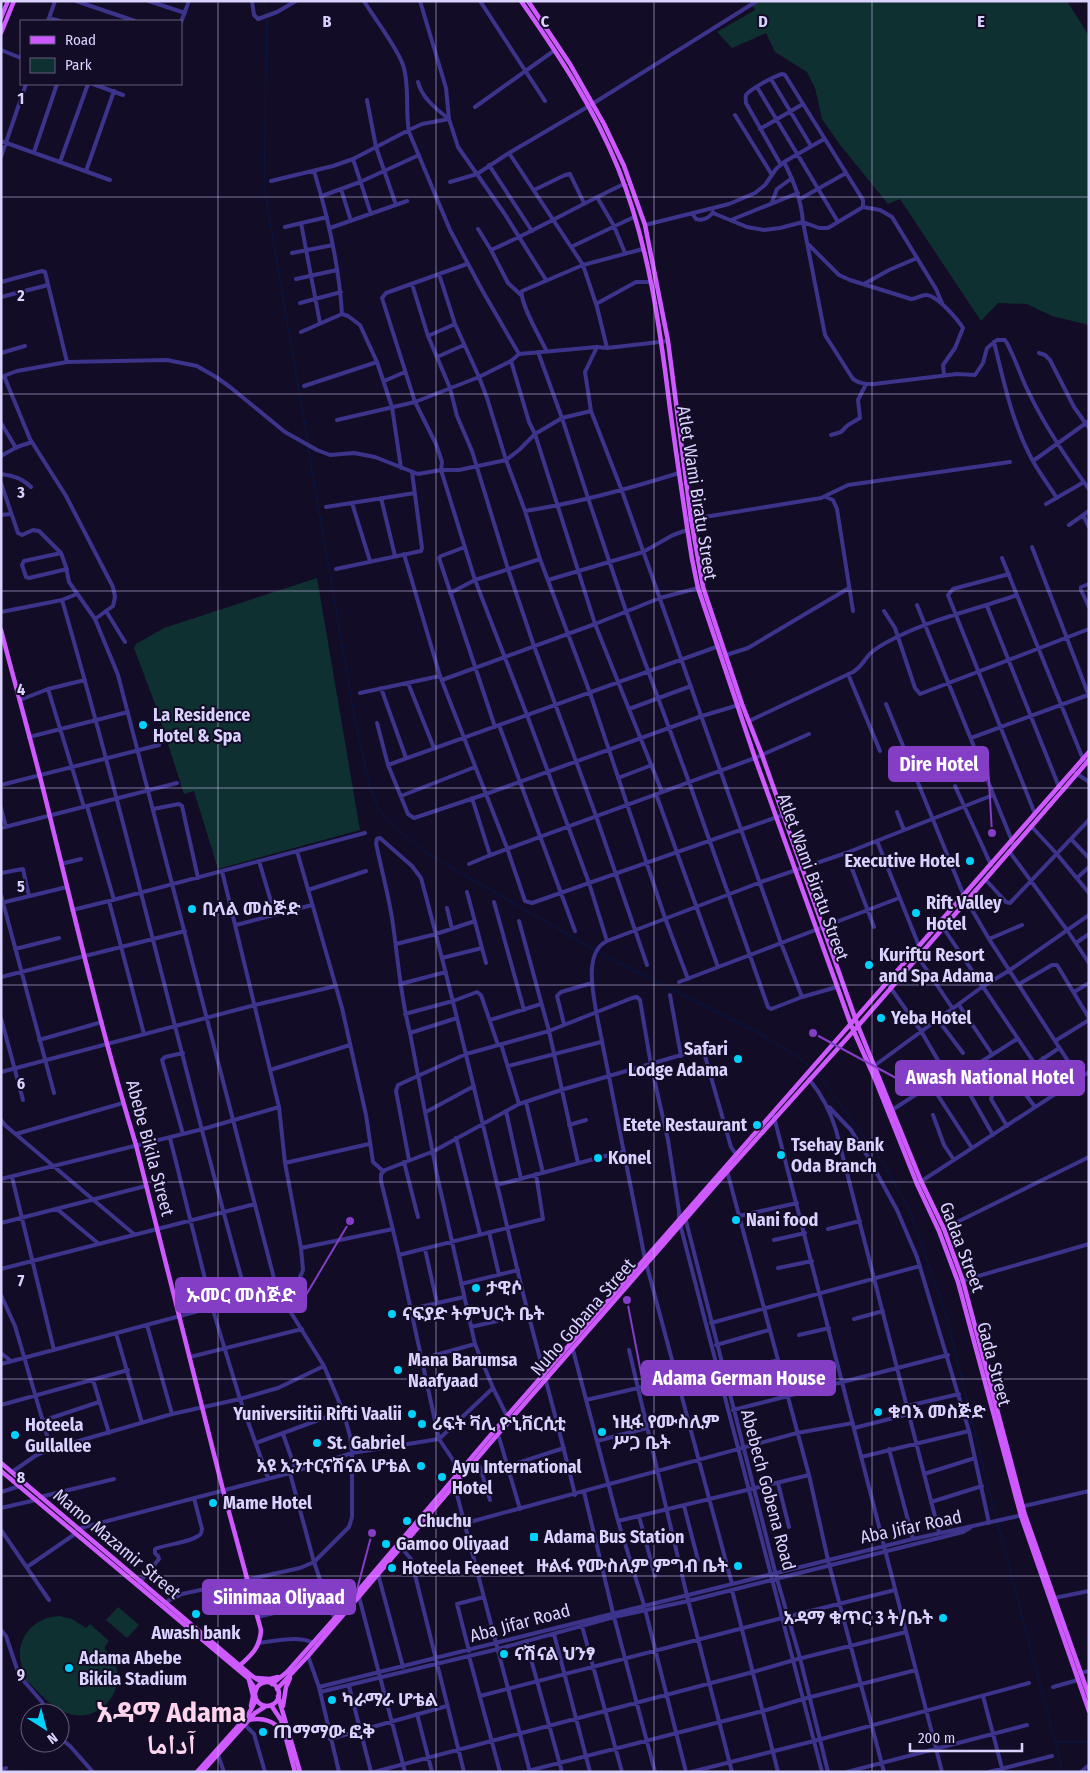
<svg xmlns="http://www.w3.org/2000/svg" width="1090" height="1773" viewBox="0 0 1090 1773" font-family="'Fira Sans Condensed','Noto Naskh Arabic','Noto Sans Ethiopic',sans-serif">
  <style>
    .green { fill: #0f3031 }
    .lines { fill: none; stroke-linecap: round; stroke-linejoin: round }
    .stream { stroke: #051847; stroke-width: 1 }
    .minor { stroke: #3c338a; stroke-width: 4 }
    .major { stroke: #cd59ff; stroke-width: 4.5 }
    .grid { fill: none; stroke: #dad2ff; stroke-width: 1; stroke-opacity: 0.55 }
    .poi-dot { fill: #00d1fd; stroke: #130c26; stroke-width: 2 }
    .labels { text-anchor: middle; stroke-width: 4; stroke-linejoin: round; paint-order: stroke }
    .street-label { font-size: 18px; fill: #dad2ff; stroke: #130c26 }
    .poi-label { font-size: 18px; font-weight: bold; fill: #dad2ff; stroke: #130c26; text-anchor: start }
    .town-label { font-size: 28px; font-weight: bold; fill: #ffd4ec; stroke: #130c26 }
    .grid-label { font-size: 16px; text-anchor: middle; font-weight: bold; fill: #dad2ff; stroke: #130c26; stroke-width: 4; stroke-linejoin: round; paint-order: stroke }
    .leader { fill: none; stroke: #843dc5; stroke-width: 2 }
    .callout-dot { fill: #843dc5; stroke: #130c26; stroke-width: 2 }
    .callout { fill: #843dc5; stroke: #843dc5; stroke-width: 2 }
    .callout-label { font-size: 19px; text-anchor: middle; font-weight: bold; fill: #fff }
  </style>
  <rect width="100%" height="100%" fill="#130c26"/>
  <path class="green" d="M750,1H1067L1089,36V325L1052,316L1027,304L998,303L981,321L900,199L888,204L841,146L822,119L815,88L807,72L775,52L766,33L732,48L717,32L755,10Z
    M317,578L360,830L218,869L194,791L184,794L157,709L134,648L136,644L164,628Z
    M118,1607L139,1625L127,1638L106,1620Z
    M59,1616L72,1619L86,1628L90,1624L109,1641L104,1648C110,1654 115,1661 117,1670C122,1697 96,1722 70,1714C53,1710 39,1692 25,1679L27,1677C9,1649 27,1618 59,1616Z"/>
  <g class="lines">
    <path class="stream" d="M265,1L266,15
      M267,19L264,187L308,443
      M308,447L354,714L370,788L379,810L402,833L428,854L595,950
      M598,952L755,1031L800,1058L810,1067
      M818,1074L882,1161L911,1213L947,1319L990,1494L1063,1772
      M1056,1742H1089"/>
    <path class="minor" d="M76,1L135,21
      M149,1L185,13
      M252,1L254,15L258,19L277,12L296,1
      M364,1C374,18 397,47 403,65C410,86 405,110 409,132L450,230L482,290L519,354
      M420,1L446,88L449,119L458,147L504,213L546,280
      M480,1L545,101
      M49,18L60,21
      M48,21L55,1
      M181,22L189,1
      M1,50L21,58
      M771,79L811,146
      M418,82C422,98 436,109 449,119
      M93,84L123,95
      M757,87L838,222
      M367,100L376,147L396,205
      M475,107L555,50
      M735,115L772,175
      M760,129L803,104
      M1,141L110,180
      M34,152L57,84
      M509,153L583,265L597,307L607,348
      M1,157L26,84
      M353,159L371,214
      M60,162L88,84
      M784,162C794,182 801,199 803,222L825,335L853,379C860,384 866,384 874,384L957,374L975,375L983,363L987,348L997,340H1005C1015,356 1020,376 1029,393C1046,428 1066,458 1089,489
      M489,165L532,231
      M781,165L746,103C746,100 745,97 746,95C750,89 775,76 782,74L785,75L863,200V207
      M86,171L114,91
      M314,171C328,217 339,265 342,314
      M271,181L333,166L353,159L409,130L422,124L449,119
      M450,182L477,174L509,153L589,106L757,1
      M341,189L351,221
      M534,190L565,175L570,174L584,203
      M322,196L360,182L419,155
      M597,197L614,226L625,253
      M800,199L846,173
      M772,202L777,189L792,178
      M863,207L880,210L892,217L936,289L942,303
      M692,213L696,219C703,221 709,218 713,212
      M713,213L747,227L764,230L780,228L803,222L819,228H828L863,207
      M731,220L798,193
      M301,223L320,323
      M645,225L729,204L755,193L765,185L776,169L784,162L824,139
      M285,227L327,217
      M330,228L407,201
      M478,229L491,250L508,283L521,295
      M809,245L839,275L850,280L911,299C917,299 920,295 926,295C937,295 958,320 963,328L955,348L943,365L944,375
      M571,247L634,217
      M491,250C537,230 579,205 624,184
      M292,253L333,245
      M467,264L386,293L382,298L415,402L436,444L442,462L441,470L475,580L527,715L589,883L607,941
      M439,274L455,324L479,377L487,398L506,460L525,511L540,559L590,693L665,918L688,979
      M296,279L337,270
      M1,282L42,271L45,272L67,362
      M412,284L428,336L450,388L457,416L472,451L508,569L534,646L596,816L647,965
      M864,284L889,270L917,258
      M1,297L48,285
      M300,303L341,292
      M596,304L636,282H650
      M301,332L342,314L348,316L360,325L377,362L392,407L401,468
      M428,336L455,324
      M994,342C1004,383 1013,426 1034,463C1041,475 1049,486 1057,498
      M597,347L585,372L591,411L622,491L781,943L802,997
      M546,350C541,339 519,302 522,291L583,265L643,249
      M538,352L562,418L588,498L626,611L689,782L768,1007L771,1009L802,997L837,987
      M1,353L25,346
      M1039,353L1045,355L1050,360L1074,407L1089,428
      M437,357L464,345
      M511,361L529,422L535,434L595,624L662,792
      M4,376L30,439L66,496L113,587L115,597L113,606L95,619
      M1,377L17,371L67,362L167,360L197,366L216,377L230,387L285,432L317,450L330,455L354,453L375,457L418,474L441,470H459L506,460L519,450L535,434L562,418L591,411
      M384,381L405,372
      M304,386L377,362
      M337,420L415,402L479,377L511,361L519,354L597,347L607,348L668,341
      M1,423L16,448
      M831,435L841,432L848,425L860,418L858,400L866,384
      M1,456L17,447L32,442
      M1033,461L1089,421
      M1,474C14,476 22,478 31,487
      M1,483L18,533L22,535L33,530L39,531L61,553L66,567L69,582L95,619L118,675L277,1290L324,1366L343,1411L350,1436L352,1453V1517L349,1527L314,1562L300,1568L182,1594L164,1603
      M826,497L833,500L837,509L853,611
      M381,498L395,556
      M352,503L370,561
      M1046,504L1084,482
      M326,507L415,493
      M525,511C578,503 628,489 679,473
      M1,515L10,514
      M1083,515L1089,527
      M686,520L821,498L848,485L1010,462
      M1069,525L1089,511
      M465,547L441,556L439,558L495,727
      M1032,547L1089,696
      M61,553L24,561L22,565L26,577L29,578L67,569
      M404,554L440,676L507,848L525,901L532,903L783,815
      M1002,558L1083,759L1087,762
      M336,569L421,551L422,548L412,472
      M1009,574L953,589L948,595L1035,814
      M548,580L643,552L673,535L687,530
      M1089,584L1081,587V590L1089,607
      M450,593L475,580L540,559
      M62,600C129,831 182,1066 247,1298
      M917,605L1014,846
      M987,606L1059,787
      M106,611L125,642
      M884,611L895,628L915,688L920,694L1089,629
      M1,612L62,600L77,594
      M726,655L748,648L849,588
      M848,674L880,751
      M442,680L595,624L660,598L698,588
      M408,683L434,748
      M381,688L406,758
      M48,689L84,807
      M360,693L440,676
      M20,700L48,689L85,680
      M886,704L964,896L989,939L1079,1078
      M629,709L691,686
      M749,721L853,672C861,667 863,662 868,656C874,648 889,641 897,637C935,618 978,609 1017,595
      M377,723L388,765L408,814L414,818L486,794L702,716L742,704
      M499,725L575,931
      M29,737L128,712
      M971,738L1088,695
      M388,765L719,646
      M1073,771L1089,782
      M618,778L652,765
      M1,785L159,745
      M955,786L991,865
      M656,794L718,967
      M401,796L475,767
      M472,798L490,855
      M87,806L114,900
      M1,808L6,827
      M153,809L179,804L182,806L198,878
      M897,812L904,830
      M1031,826L1056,853L1089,893
      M1,828L177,783
      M1071,839L1089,858
      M877,841L919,946
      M297,851L342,1008L366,1115L373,1162L383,1171
      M1009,851L1067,930L1089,963
      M846,853L874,927
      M259,861L275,915
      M61,864L81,859
      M469,864L488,856L755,758L809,734
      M1,873L23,869L29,896
      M1077,878L1089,867
      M985,879L1006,902L1010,903L1089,820
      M308,890L366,871
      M467,892L486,963
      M1,895L54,1093
      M109,901L144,1034
      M494,902L524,1010
      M1,903L67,887
      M447,908L452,929
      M72,910L109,901L365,833
      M519,921L549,1031L578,1163
      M940,923L1035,1064
      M236,925L312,905
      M989,939L1022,925
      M1076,943L1089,934
      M396,944L436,934L475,921
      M15,949L59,938
      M914,951L953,1009
      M442,958L482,948
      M1,977L185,931
      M679,982L899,898
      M400,984L446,972
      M1019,984L1052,965H1057L1089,1018
      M890,987L921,1031L950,1081
      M1074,992L1089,983
      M670,995L681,1056
      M959,1005L992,1054
      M405,1014L453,1001L477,992L481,995L498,1045
      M1,1018L23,1100
      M490,1020L541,1004
      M938,1020L963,1053
      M564,1024L557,996L561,992L592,983
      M410,1033L457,1018
      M39,1040L102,1022
      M1055,1041L1089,1020
      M501,1044L519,1104
      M703,1049L731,1147L737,1156
      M183,1053L165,1057L162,1060L183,1134
      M1043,1058L1064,1089
      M508,1066L601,1042
      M874,1066L982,987L1010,970L1089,915
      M270,1070L350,1045
      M1,1072L255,1005L336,986
      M959,1075L993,1135
      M809,1079C822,1095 830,1110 836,1130L939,1532
      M1014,1079L1035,1107
      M935,1091L972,1148
      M526,1102L543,1173
      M829,1107L851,1130L868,1157L897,1210L917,1257L969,1431L989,1523
      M892,1110L920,1092L935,1091L1017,1039
      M506,1111L521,1179
      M426,1112L474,1086
      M773,1113L942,1772
      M933,1115L944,1145L954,1160
      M1,1120L6,1126L135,1235
      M569,1125L586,1120
      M1007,1126L991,1099L993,1093L1059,1048
      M16,1134L123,1103
      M170,1138L212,1307L240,1399L268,1478
      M456,1138L480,1234
      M409,1160L396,1091L398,1085L466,1054L549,1031L632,998L637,997L640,1000L651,1065L668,1140L679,1211V1220L822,1772
      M404,1162L418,1217
      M285,1163L369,1144
      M727,1171L809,1475L828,1560L884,1772
      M12,1177L54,1350
      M1,1179L203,1129L279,1107
      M917,1184L1089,1072
      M497,1185L624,1151
      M57,1209L99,1244
      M739,1216L797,1203
      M685,1217L777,1579L800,1658L828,1772
      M1,1223L146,1186
      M828,1229L860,1221
      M943,1229L1089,1157
      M489,1232L499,1275
      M774,1240L805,1233
      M301,1248L393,1229
      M425,1249L437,1303
      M399,1255L543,1219L536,1174
      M778,1268L812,1261
      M1,1269L255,1204
      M961,1281L1089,1244
      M461,1284L518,1270
      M1,1295L15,1326L51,1449
      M411,1309L464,1297
      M854,1319L883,1311
      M711,1323L920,1266
      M147,1325L172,1414
      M471,1327L497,1321
      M116,1333L142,1423
      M799,1335L829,1328
      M716,1345L769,1330
      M573,1350L618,1521L644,1605L686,1772
      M629,1350L687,1596L732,1772
      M1,1353L11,1361
      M190,1357L302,1329
      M421,1359L475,1344
      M1,1364L277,1290L296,1282L300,1277L303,1270L301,1248L285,1163L279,1107L222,871
      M724,1375L778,1360
      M93,1380L109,1433
      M586,1400L677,1379
      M1,1405L128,1370
      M907,1406L959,1394
      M733,1410L948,1355
      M507,1416L493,1388L475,1344L437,1175L410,1033C400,995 398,957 392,918C388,893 381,868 376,843L377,839L380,838L412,866L421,878C458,1014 489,1152 522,1289C539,1358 559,1426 575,1495
      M42,1421L99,1402
      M854,1428L909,1414
      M283,1434L296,1471
      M498,1434L520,1509
      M597,1441L647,1428
      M256,1443L343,1411
      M889,1449L913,1539
      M861,1457L969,1431
      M476,1461L480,1467L490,1500
      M508,1466L564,1448
      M12,1472L35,1456L51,1449L172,1414L240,1399L278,1388L324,1366
      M290,1473L314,1562L331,1612L335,1618
      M458,1474L455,1463L439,1439L399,1255L381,1181V1174L385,1170L434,1151L519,1104L561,1090L712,1046
      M924,1474L975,1458
      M458,1481L456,1491L530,1772
      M778,1483L789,1527
      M1,1492L20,1486
      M584,1492L613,1613L655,1772
      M40,1497L114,1479
      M931,1502L982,1486
      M684,1506L698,1560
      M1020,1507L1089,1491
      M1,1508L36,1500
      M639,1516L655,1576
      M618,1521L809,1475
      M466,1523L797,1433L853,1423
      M77,1529L290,1473L352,1453L439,1439L493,1388
      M1,1530L49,1600
      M399,1545L411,1559L464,1772
      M27,1567L75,1534
      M378,1574L403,1667
      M139,1583L159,1559L158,1556L155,1553V1549C167,1544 188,1543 198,1536C202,1534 201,1533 202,1529L194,1498
      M732,1584L645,1259L596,1011C593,992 584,952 607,941L761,882L846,853L993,795
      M732,1590L778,1772
      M359,1597L405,1772
      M1054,1598L1089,1591
      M257,1617L283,1611
      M582,1626L622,1772
      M1,1630L6,1636L17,1669L23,1680L42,1702L45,1713
      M554,1634L590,1772
      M526,1641L562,1772
      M259,1643C278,1641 301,1634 317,1645
      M469,1651L457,1604L484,1597
      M308,1656L319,1687L339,1772
      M469,1656L500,1772
      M1076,1674L1089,1671
      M349,1686L371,1772
      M319,1687L913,1539L1023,1515
      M1053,1687L1078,1680
      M320,1692L498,1649L614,1617L688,1601L963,1532L970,1528
      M480,1696L782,1618L895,1590
      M983,1696L1003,1772
      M417,1714L432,1772
      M244,1724L254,1734L265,1772
      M60,1738L70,1746L93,1772
      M330,1739L447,1706
      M217,1752L224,1772
      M1,1770L6,1768
      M374,1772L753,1672L794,1660L906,1632
      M524,1772L763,1711L803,1699L916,1670
      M691,1772L814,1741L1029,1683
      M847,1772L1027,1725
      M989,1772L1052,1756
      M1081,1772L1089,1765"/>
    <path class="major" d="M521,1C558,54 594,108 618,168C649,245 660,328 670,409C677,459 684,509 692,559L698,588L755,758L851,1025L875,1079L917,1184L939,1231L958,1282L1021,1516L1089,1711
      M528,1L570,64L604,124L624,166L645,225L668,341L691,519L703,587L742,704L762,755L858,1026L921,1181L944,1229L963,1281L1025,1515L1089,1696
      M1,18L8,1
      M1,33L14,1
      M1,630C17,692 35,754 50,817C77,927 103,1037 136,1145L223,1490L261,1630C260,1647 252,1655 239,1666
      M1,1463L252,1676L263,1683
      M1,1471L248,1678L256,1690
      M256,1678L270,1679L278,1677
      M249,1680L253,1696L251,1706
      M255 1694a12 12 0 1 1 24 0a12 12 0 1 1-24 0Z
      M272,1684L287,1672L335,1618L507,1416L1089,752
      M277,1689L308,1656L498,1434L717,1183L858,1026L1089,760
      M278,1696L300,1772
      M271,1705L281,1720L295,1772
      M283,1706L286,1687L290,1678
      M249,1720C264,1717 273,1721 284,1732
      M197,1772L248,1715L256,1700
      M202,1772L255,1713L266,1706"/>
  </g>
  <path class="grid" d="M218,1V1772M436,1V1772M654,1V1772M872,1V1772M1,197H1089M1,394H1089M1,591H1089M1,788H1089M1,985H1089M1,1182H1089M1,1379H1089M1,1576H1089"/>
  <g class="poi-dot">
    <circle cx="143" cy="725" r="5"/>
    <circle cx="970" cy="861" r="5"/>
    <circle cx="192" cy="909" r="5"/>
    <circle cx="916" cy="913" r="5"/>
    <circle cx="869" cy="965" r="5"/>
    <circle cx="881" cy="1018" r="5"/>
    <circle cx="738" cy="1059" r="5"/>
    <circle cx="757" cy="1125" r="5"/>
    <circle cx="781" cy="1155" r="5"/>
    <circle cx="598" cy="1158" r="5"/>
    <circle cx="736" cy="1220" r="5"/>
    <circle cx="476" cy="1288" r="5"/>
    <circle cx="392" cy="1314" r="5"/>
    <circle cx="398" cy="1370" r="5"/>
    <circle cx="878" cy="1412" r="5"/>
    <circle cx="412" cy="1414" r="5"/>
    <circle cx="422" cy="1424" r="5"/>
    <circle cx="602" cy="1432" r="5"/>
    <circle cx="15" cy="1435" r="5"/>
    <circle cx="317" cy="1443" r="5"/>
    <circle cx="421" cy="1466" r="5"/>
    <circle cx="442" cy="1477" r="5"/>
    <circle cx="213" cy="1503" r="5"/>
    <circle cx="407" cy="1521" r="5"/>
    <rect x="529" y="1532" width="10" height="10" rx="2.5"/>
    <circle cx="386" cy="1544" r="5"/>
    <circle cx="738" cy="1566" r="5"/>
    <circle cx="392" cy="1568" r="5"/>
    <circle cx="196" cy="1614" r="5"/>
    <circle cx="943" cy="1618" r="5"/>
    <circle cx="504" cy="1654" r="5"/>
    <circle cx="69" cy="1668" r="5"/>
    <circle cx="332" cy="1700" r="5"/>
    <circle cx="263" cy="1732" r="5"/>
  </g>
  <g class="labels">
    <g class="street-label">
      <text transform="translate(697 493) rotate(81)" y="6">Atlet Wami Biratu Street</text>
      <text transform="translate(813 877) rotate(70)" y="6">Atlet Wami Biratu Street</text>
      <text transform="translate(150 1148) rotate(75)" y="6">Abebe Bikila Street</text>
      <text transform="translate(962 1247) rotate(69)" y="6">Gadaa Street</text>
      <text transform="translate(583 1317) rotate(-49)" y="6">Nuho Gobana Street</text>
      <text transform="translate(994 1364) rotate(75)" y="6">Gada Street</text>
      <text transform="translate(768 1490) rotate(75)" y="6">Abebech Gobena Road</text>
      <text transform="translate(911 1527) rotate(-12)" y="6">Aba Jifar Road</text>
      <text transform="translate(117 1544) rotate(40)" y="6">Mamo Mazamir Street</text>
      <text transform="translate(520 1623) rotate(-15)" y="6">Aba Jifar Road</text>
    </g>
    <g class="poi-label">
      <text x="153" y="721">La Residence<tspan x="153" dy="21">Hotel &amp; Spa</tspan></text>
      <text x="960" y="867" text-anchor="end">Executive Hotel</text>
      <text x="926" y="909">Rift Valley<tspan x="926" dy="21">Hotel</tspan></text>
      <text x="202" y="915">ቢላል መስጅድ</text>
      <text x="879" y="961">Kuriftu Resort<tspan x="879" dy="21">and Spa Adama</tspan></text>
      <text x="891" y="1024">Yeba Hotel</text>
      <text x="728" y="1055" text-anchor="end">Safari<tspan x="728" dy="21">Lodge Adama</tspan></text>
      <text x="747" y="1131" text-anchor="end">Etete Restaurant</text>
      <text x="791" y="1151">Tsehay Bank<tspan x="791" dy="21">Oda Branch</tspan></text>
      <text x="608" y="1164">Konel</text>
      <text x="746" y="1226">Nani food</text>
      <text x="486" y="1294">ታዊሶ</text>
      <text x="402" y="1320">ናፍያድ ትምህርት ቤት</text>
      <text x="408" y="1366">Mana Barumsa<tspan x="408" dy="21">Naafyaad</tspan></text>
      <text x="888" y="1418">ቁባእ መስጅድ</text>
      <text x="402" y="1420" text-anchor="end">Yuniversiitii Rifti Vaalii</text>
      <text x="612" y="1428">ነዚፋ የሙስሊም<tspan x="612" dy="21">ሥጋ ቤት</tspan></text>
      <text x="432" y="1430">ሪፍት ቫሊ ዮኒቨርሲቲ</text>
      <text x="25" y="1431">Hoteela<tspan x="25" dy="21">Gullallee</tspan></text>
      <text x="327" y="1449">St. Gabriel</text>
      <text x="411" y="1472" text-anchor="end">አዩ ኢንተርናሽናል ሆቴል</text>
      <text x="452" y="1473">Ayu International<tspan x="452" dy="21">Hotel</tspan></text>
      <text x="223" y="1509">Mame Hotel</text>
      <text x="417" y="1527">Chuchu</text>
      <text x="544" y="1543">Adama Bus Station</text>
      <text x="396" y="1550">Gamoo Oliyaad</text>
      <text x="728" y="1572" text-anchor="end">ዙልፋ የሙስሊም ምግብ ቤት</text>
      <text x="402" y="1574">Hoteela Feeneet</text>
      <text x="933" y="1624" text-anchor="end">አዳማ ቁጥር 3 ት/ቤት</text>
      <text x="196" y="1639" text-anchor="middle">Awash bank</text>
      <text x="514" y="1660">ናሽናል ህንፃ</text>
      <text x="79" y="1664">Adama Abebe<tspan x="79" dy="21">Bikila Stadium</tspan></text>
      <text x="342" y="1706">ካራማራ ሆቴል</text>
      <text x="273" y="1738">ጠማማው ፎቅ</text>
    </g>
    <g class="town-label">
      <text x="171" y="1722">አዳማ Adama<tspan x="171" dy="32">آداما</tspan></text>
    </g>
  </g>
  <g class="grid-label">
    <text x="327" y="27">B</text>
    <text x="545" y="27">C</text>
    <text x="763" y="27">D</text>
    <text x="981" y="27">E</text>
    <text x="21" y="104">1</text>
    <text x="21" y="301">2</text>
    <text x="21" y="498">3</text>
    <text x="21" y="695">4</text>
    <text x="21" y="892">5</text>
    <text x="21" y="1089">6</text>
    <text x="21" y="1286">7</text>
    <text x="21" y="1483">8</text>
    <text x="21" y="1680">9</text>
  </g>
  <path class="leader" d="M992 833L988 764M813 1033L896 1078M350 1221L306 1295M627 1300L642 1378M372 1533L355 1597"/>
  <g class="callout-dot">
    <circle cx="992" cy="833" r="5"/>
    <circle cx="813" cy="1033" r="5"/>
    <circle cx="350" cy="1221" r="5"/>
    <circle cx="627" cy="1300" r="5"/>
    <circle cx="372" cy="1533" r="5"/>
  </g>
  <g class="callout">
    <rect x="889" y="747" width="99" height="34" rx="5"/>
    <rect x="896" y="1061" width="188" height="34" rx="5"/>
    <rect x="176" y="1278" width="130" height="34" rx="5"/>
    <rect x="642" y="1361" width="193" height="34" rx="5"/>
    <rect x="203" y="1580" width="152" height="34" rx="5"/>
  </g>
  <g class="callout-label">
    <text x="939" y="771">Dire Hotel</text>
    <text x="990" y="1084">Awash National Hotel</text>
    <text x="241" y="1302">ኡመር መስጅድ</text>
    <text x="739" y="1385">Adama German House</text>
    <text x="279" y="1604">Siinimaa Oliyaad</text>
  </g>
  <rect width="1090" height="1773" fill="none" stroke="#dad2ff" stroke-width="5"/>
  <rect x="20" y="20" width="162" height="65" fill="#130c26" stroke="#635b7d"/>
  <rect x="30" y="36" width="25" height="8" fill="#cd59ff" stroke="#635b7d"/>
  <text x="65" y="45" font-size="15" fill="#dad2ff">Road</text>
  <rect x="30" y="58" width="25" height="15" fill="#0f3031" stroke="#635b7d"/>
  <text x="65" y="70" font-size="15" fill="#dad2ff">Park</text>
  <g transform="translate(45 1728) rotate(144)"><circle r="24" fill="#130c26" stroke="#635b7d"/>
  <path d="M0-4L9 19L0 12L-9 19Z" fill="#00d1fd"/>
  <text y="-8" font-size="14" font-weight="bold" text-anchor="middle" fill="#dad2ff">N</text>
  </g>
  <path d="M910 1743v8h112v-8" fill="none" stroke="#dad2ff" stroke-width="2.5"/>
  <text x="918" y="1743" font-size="15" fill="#dad2ff" stroke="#130c26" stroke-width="4" paint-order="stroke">200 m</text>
</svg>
